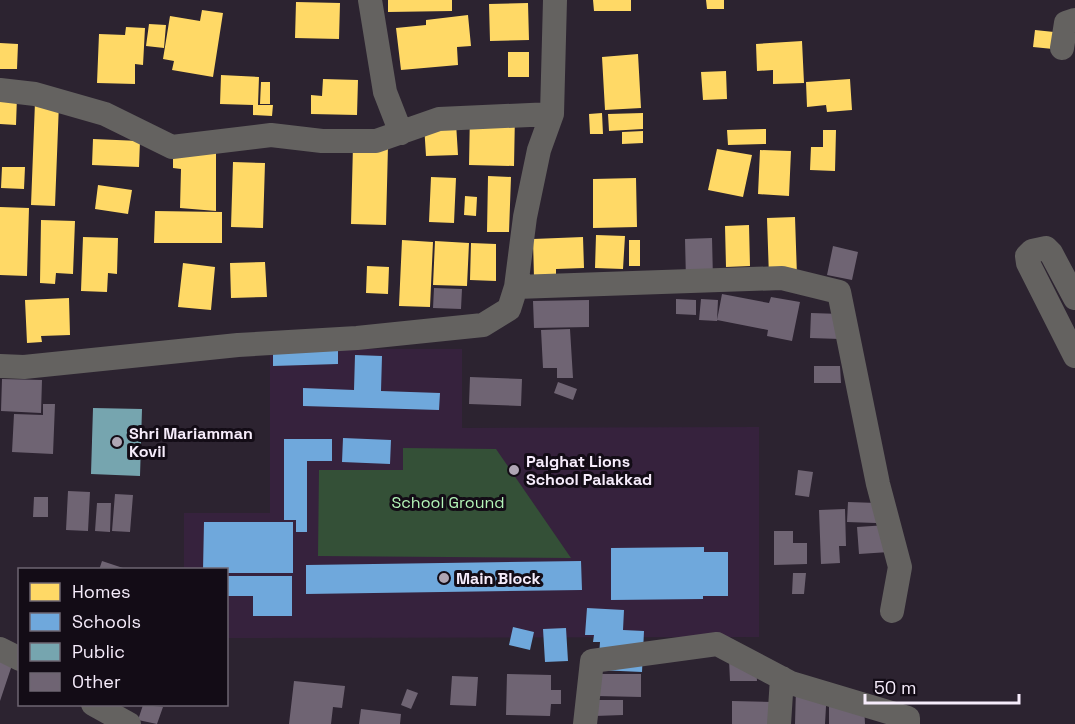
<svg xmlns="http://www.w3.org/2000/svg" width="1075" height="724" viewBox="0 0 1075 724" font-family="'Space Grotesk',sans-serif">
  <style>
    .built { fill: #36223d }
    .green { fill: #345037 }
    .homes { fill: #ffd966 }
    .schools { fill: #6fa8dc }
    .public { fill: #76a5af }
    .building { fill: #6f6473 }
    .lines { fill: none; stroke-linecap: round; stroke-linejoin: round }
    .minor { stroke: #646260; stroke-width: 24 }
    .poi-dot { fill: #afa6b4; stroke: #130c16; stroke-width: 2 }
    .labels { text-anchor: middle; stroke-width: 6; stroke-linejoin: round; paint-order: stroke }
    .poi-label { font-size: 16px; font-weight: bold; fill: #f6ecfb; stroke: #130c16; text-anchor: start }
    .park-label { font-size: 16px; fill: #b4f6b9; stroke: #130c16 }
  </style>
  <rect width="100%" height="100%" fill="#2c2330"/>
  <path class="built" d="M270,349H462V428L759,427V637L227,638L226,570L184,569V513H270Z"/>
  <path class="green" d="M403,448L496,449L571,558L318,556L319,470H403Z"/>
  <path class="homes" d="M388,0H452V11L388,12Z
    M593,0H631V11H594Z
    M706,0H724V9H707Z
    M296,2L340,3L339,39L295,38Z
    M528,3L529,40L490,41L489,4Z
    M202,10L223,13L213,77L172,70L174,61L163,59L170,16L200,21Z
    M468,15L471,46L457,47L458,65L401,70L396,28L426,25V20Z
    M149,24L166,25L164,48L146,46Z
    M126,27L145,28L143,65L135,64V84L97,83L99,34L125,35Z
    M1035,30L1054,32L1053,49L1033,47Z
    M802,41L804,83L773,84V70L757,71L756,44Z
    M0,43L18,44L17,69H0Z
    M508,52H529V77H508Z
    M638,54L641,108L605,110L602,57Z
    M726,71L727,99L703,100L701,72Z
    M221,75L259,77L258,105H273L272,116L253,115V105L220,104Z
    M323,79L358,80L357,115L311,114V95L322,96Z
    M850,79L852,110L827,112L826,105L807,107L806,82Z
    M261,82H270V104H260Z
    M0,95L17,96L16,125L0,124Z
    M35,102L59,103L55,206L31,205Z
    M470,113L515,114L514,166L469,165Z
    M602,113L603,134H590L589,114Z
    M643,113V129L609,131L608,114Z
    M456,123L458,155L426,156L424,124Z
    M766,129V144L728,145L727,130Z
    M823,130H836L835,171L810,170L811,147H823Z
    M643,131V143L622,144V132Z
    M93,139L140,141L139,167L92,165Z
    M353,145L388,146L386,225L351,224Z
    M717,149L752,155L743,197L708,190Z
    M760,150L791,151L789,196L758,194Z
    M173,151L216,152V211L180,208L181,169L173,168Z
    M233,162L265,163L263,228L231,227Z
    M2,167H25L24,189L1,188Z
    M488,176L511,177L509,232H487Z
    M431,177L456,178L454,223L429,222Z
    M636,178L637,227L593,228V179Z
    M98,185L132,190L128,214L95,209Z
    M465,196L477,197L476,216L464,215Z
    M0,207L29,208L27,276L0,275Z
    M155,211L222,212V243H154Z
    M795,217L797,276L769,277L767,218Z
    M41,220L75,221L73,274L56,273L55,284L40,283Z
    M749,225L750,266L726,267L725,226Z
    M596,235L625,236L623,269L595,268Z
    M83,237L118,238L117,274L108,273L107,292L81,291Z
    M583,237L584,268L556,269V278H534L533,239Z
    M402,240L433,242L430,307L399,306Z
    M629,240H640V266H629Z
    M435,241L469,243L467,286L433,285Z
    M471,243L496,244V281L470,280Z
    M265,262L267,297L231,298L230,263Z
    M183,263L215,267L211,310L178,307Z
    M367,266L389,267L388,294L366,293Z
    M69,298L70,335L41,336L42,342L27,343L25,300Z"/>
  <path class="schools" d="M338,346V364L273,366V348Z
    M355,355L382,356L381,391L440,393L439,410L303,406V388L354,390Z
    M343,438L391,440L390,464L342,462Z
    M284,439H332V461H307V532H296V520H284Z
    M204,522H293V573H226V570H203Z
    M704,547V552H728V596H703V599L611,600V548Z
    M581,561L582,590L306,594V565Z
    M226,576H292V616H253V596H226Z
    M587,608L624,610L623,630L644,631L642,672L598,670L600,642H593L594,635H585Z
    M513,627L534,632L530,650L509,645Z
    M566,628L568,661L545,662L543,629Z"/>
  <path class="public" d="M93,408L142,409L140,476L91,474Z"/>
  <path class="building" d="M712,238L713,279L686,280L685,239Z
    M833,246L858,252L852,280L827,275Z
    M434,288L462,289L461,309L433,308Z
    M722,294L769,303L771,297L800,302L792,341L767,336L768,330L717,320Z
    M676,299L696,300V315L676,314Z
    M701,299L718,300L717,321L699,320Z
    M589,300V327L534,328L533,301Z
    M811,313L841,314L840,339L810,338Z
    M570,329L573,378H557V368H543L541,330Z
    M814,366H840L841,383H814Z
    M470,377L522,379L521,406L469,404Z
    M2,379L42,380L41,413L1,411Z
    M558,382L577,389L573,400L554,393Z
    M43,404H55L53,454L12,452L14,414L43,415Z
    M798,470L813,472L809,497L795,495Z
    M68,491L90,492L88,531L66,530Z
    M115,494L133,495L130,532L112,531Z
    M34,497H48V517H33Z
    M848,502L877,503L876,523L847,522Z
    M97,503H111L110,532L95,531Z
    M845,509L846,546H839L840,563L821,564L819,510Z
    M887,525L889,552L859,554L857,527Z
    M774,531H793V543H807V564L774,565Z
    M102,561L126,569V570H99Z
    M793,573H806L804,594H792Z
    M0,658L13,662L0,701Z
    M729,660H756L757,681H730Z
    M507,674L551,675V690H561V704H551L550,716L506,715Z
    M596,674H641V697L596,696Z
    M452,676L478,677L476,706L450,705Z
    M294,681L345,686L342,708L333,707L331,724H289Z
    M796,688L827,689L825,724H795Z
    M407,689L418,693L411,709L401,705Z
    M595,700H623V715L595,716Z
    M732,701L773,702V724H732Z
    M864,703L865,724H829V704Z
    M143,705L163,707L157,724L138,720Z
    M361,709L401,714L400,724H359Z"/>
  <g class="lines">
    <path class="minor" d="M370,0L385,92L401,133
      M1062,48L1066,23L1075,20
      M0,90L35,94L105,114L172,147L271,135L322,141H376L439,119L552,114
      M516,287L782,278L839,292L878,484L900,567L892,611
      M1075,298L1051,253L1046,248L1032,251L1027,256L1028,263L1075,356
      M0,366L24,367L238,345L357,338L483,325L509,309L516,287L525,217L539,150L552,114L555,0
      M0,649L20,659
      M93,704L129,724
      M585,724L592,661L717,644L791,683L908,718V724
      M779,724L782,678"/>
  </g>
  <g class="poi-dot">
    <circle cx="117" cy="442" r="6"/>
    <circle cx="514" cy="470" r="6"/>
    <circle cx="444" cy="578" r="6"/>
  </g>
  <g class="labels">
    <g class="poi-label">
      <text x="129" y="439">Shri Mariamman<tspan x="129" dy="18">Kovil</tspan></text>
      <text x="526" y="467">Palghat Lions<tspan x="526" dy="18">School Palakkad</tspan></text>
      <text x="456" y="584">Main Block</text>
    </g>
    <g class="park-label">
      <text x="448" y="508">School Ground</text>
    </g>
  </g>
  <rect x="18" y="568" width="210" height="138" fill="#130c16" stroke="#6e6672" stroke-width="1.5"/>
  <rect x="30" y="583" width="30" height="18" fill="#ffd966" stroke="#6e6672" stroke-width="1.5"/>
  <text x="72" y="598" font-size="18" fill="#f6ecfb">Homes</text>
  <rect x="30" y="613" width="30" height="18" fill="#6fa8dc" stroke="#6e6672" stroke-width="1.5"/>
  <text x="72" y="628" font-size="18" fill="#f6ecfb">Schools</text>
  <rect x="30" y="643" width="30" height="18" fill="#76a5af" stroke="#6e6672" stroke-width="1.5"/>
  <text x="72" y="658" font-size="18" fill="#f6ecfb">Public</text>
  <rect x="30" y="673" width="30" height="18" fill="#6f6473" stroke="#6e6672" stroke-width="1.5"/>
  <text x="72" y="688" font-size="18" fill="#f6ecfb">Other</text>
  <path d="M865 694v9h154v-9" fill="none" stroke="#f6ecfb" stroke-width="3"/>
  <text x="874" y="694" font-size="18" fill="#f6ecfb" stroke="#130c16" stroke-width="4.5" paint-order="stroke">50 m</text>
</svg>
